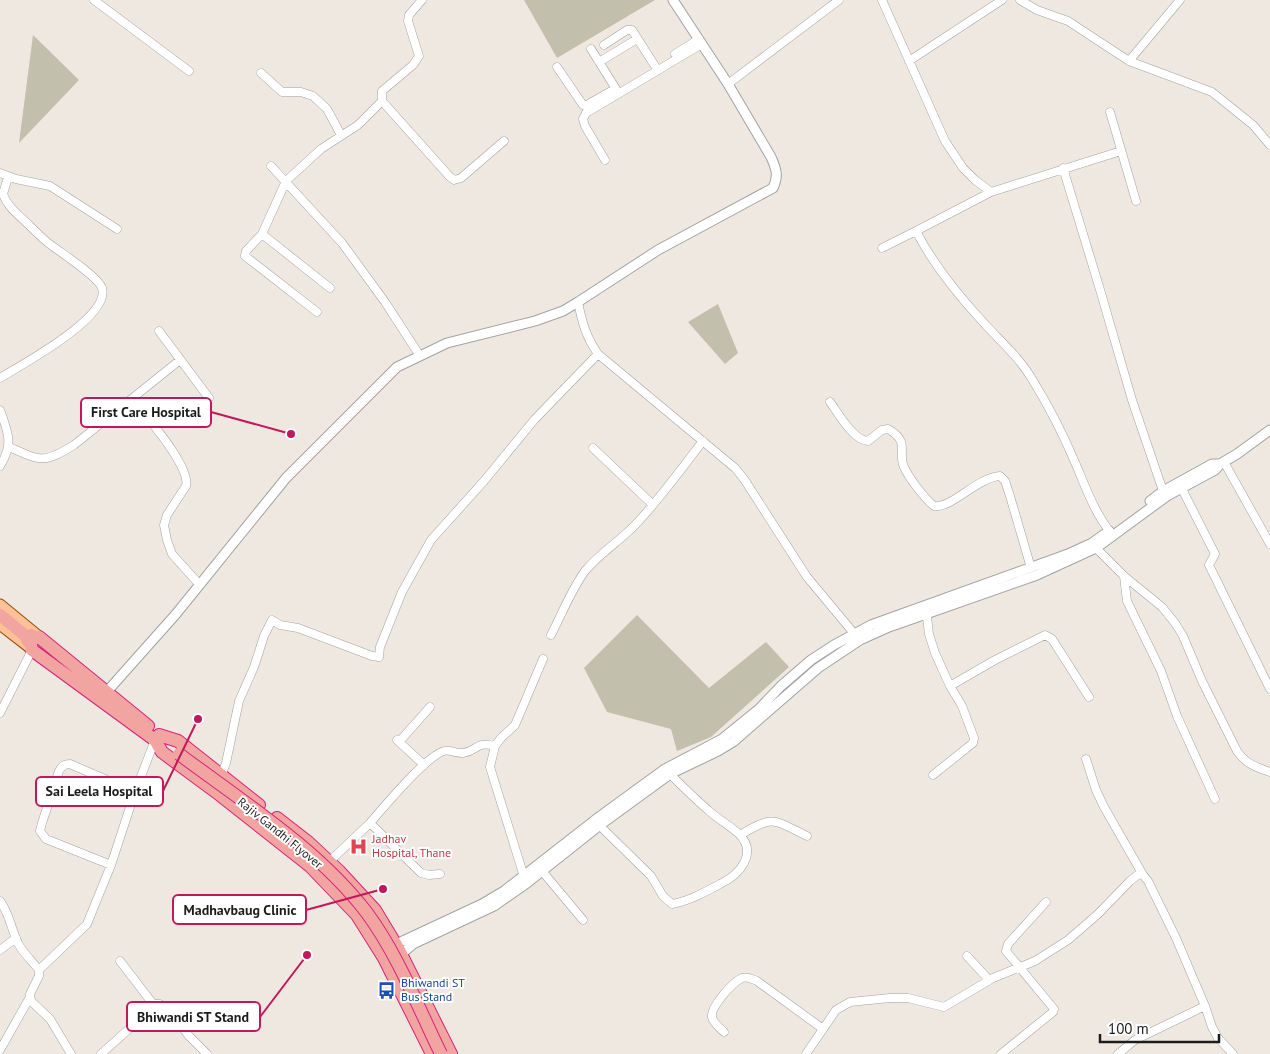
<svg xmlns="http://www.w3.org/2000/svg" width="1270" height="1054" viewBox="0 0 1270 1054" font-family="'PT Sans',sans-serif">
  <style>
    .construction { fill: #c2bfad }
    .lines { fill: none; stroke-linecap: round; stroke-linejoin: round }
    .minor-casing { stroke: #a3a3a3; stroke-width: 9 }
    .tertiary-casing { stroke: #a3a3a3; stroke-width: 11 }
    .primary-casing { stroke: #944c00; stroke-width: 13 }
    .trunk-casing { stroke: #d8227c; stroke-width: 14 }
    .minor { stroke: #fff; stroke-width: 8 }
    .tertiary { stroke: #fff; stroke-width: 9 }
    .primary { stroke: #fcc197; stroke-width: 11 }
    .trunk { stroke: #f2a4a0; stroke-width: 12 }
    .trunk-bridge-casing { stroke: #d8227c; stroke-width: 14; stroke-linecap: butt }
    .trunk-bridge { stroke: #f2a4a0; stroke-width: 12 }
    .labels { text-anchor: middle; stroke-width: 4; stroke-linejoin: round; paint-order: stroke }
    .street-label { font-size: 12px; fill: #1c1c1c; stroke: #fff }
    .health-label { font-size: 12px; fill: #be3a42; stroke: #fff; text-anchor: start }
    .transit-label { font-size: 12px; fill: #164399; stroke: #fff; text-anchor: start }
    .leader { fill: none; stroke: #c2185b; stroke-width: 2 }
    .callout-dot { fill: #c2185b; stroke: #fff; stroke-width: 2 }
    .callout { fill: #fff; stroke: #c2185b; stroke-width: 2 }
    .callout-label { font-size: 14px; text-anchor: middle; font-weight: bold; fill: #1c1c1c }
  </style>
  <rect width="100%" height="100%" fill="#eee8e1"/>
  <path class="construction" d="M524,0H655L557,58Z
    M33,35L79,80L19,143Z
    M718,304L738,353L725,364L688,322Z
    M637,615L709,688L766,642L789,667L711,737L677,751L671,729L607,712L584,668Z"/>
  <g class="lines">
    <defs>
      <path id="minor" d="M94,0L189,71
        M882,0L945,141L963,168L975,180L991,192L1121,151
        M1020,0L1037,10L1068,21L1129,61L1212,92L1253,125L1270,145
        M604,45L627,30H632L655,66
        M591,49L616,89
        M675,54L699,39
        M909,61L1002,0
        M1129,61L1180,0
        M599,62L637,39
        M557,67L583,105L585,106L615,89
        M261,73L282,92H301L313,96L327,109L341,135
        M728,84L839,0
        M382,101V91L413,65L419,56L408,21L409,15L422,0
        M1110,112L1136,201
        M605,160L585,126L583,119L586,113L702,44
        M271,166L342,243L385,302L420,356
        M1063,168L1101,293L1132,400L1163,491
        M0,173L16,179L50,186L117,229
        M991,192L916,231C933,264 957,294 983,322C1000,341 1019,357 1032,379C1048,405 1062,432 1074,460C1085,485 1094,513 1112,534
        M262,234L246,251L245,256L317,312
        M882,248L916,231
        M330,288L262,234L286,181L321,149L358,125L382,101L450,177L454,180L461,178L504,141
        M578,302C582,322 586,337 598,354L735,468L744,479L807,577L857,637
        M159,331L209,398
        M0,378C21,365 111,317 102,288C98,276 58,251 47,242C41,237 35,231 30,226C20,216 7,207 3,194L8,177
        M133,399C146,416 191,467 186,486L167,515L164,525L167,540L172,554L199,584
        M830,402C838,413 853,440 868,441L882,430L888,429C911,442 897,452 904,467C909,478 924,498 934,506C951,509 978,477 1000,476L1005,481L1010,496L1031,568
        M0,410C8,432 14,444 0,466
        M9,447C41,461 43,464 74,445L180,360
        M593,448L653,505
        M1224,462L1270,544
        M1182,484L1184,493L1215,554L1209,565L1270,689
        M1093,545L1124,576L1162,607L1175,623L1183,636L1202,681L1237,751C1246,764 1256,767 1270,772
        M1124,576L1127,601L1161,671L1177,716L1215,799
        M926,609L929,634L935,653L950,686L962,706L974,738L973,743L933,775
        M551,635C562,614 571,590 585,571C600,553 620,541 636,524C660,499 681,469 703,441
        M950,686L995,660L1045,635L1052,639L1089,697
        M0,713L32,650
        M397,740L424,765
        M399,742L430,707
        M1086,759L1096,790L1104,807L1143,875
        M221,776L226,763L239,701L254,667L264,636L272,620L280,625L298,628L372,656L379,657L380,647L402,592L431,540L484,481L535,419L598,354
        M596,822L651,876L663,896L672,904C689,901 707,891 722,883C740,874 758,853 739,834C730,826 718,819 708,810C694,798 680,784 666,770
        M370,823C384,807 426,756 444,751C450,749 456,754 463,753C478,751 475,741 495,746
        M740,835C774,815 772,819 807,836
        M329,862L370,823L421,873L429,875L440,874
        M111,865L46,839L40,831L42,823L59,771C62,766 64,764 70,764L135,792
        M542,871L583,920
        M525,880L490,767L495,746L501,738L515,725L543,659
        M0,901C10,914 11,930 19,945C24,954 33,962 39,970V976L30,994L31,1001L50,1019L71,1054
        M0,950L16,938
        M967,956L989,980
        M120,961L153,1004
        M39,970L87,924L111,865L135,792L155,740
        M724,1032C720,1028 713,1023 712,1017C710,1007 733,982 742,978C748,976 752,979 757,981L823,1029
        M0,1050L30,997
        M101,1054L130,1028L153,1004H160L169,1010L189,1036L207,1054
        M806,1054L836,1010L850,1002L890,998H908L944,1007L993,978L1035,961L1068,940L1098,914L1130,881L1139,874L1143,875L1148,881L1176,938L1205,1006L1212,1027L1218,1038L1233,1054
        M1001,1054L1053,1012L1054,1009L1006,951L1008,944L1046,902
        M1118,1054L1135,1040L1205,1006"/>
      <path id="tertiary" d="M1150,501L1163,491L1212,464H1220
        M103,696L176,614L286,478L397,367L447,343L535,321L563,311L578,302L658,250L773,188C779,176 776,168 771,157L728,84L673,0
        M392,946L482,904L504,891L595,820L665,769L722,739L759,709L781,686L811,660L834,645L871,625L1068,554L1092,543L1109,531
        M398,957L413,944L494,906L527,883L600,825L670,774L718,751L733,742L818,668L860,640L889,627L1037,575L1096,548L1167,496L1215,470L1220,464L1237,454L1270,430"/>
      <path id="primary" d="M0,605L39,637
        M0,624L31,648"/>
      <path id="trunk" d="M0,615L27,637V640L31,645L32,650L155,740L162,752L220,795L310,866L357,915L384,958L432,1054
        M27,637L31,635L36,638L39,637L148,726
        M159,735L178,741L259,805
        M277,818L308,842L339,871L375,910L398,948L451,1054"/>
    </defs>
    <use href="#minor" class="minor-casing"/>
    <use href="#tertiary" class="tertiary-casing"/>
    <use href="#primary" class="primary-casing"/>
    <use href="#trunk" class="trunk-casing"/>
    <use href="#minor" class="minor"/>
    <use href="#tertiary" class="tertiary"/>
    <use href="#primary" class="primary"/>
    <use href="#trunk" class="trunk"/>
    <defs>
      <path id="trunk-bridge" d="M179,754C243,802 318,849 367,913C398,955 418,1007 441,1054"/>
    </defs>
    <use href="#trunk-bridge" class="trunk-bridge-casing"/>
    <use href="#trunk-bridge" class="trunk-bridge"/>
  </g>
  <defs>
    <symbol id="hospital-bare" viewBox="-9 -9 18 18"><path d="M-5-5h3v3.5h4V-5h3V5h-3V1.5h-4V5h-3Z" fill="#e0444e" stroke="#fff" stroke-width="2.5" paint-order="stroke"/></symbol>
    <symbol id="bus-bare" viewBox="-9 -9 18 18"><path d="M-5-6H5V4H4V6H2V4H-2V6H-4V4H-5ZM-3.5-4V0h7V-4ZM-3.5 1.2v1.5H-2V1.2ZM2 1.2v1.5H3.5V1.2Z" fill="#1a4fb4" stroke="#fff" stroke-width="2.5" paint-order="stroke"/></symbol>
  </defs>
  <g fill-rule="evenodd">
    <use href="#hospital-bare" x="346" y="834" width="25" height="25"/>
    <use href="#bus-bare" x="374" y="978" width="25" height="25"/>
  </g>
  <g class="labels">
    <g class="street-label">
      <text transform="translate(280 833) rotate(39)" y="4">Rajiv Gandhi Flyover</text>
    </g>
    <g class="health-label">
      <text x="372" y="843">Jadhav<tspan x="372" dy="14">Hospital, Thane</tspan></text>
    </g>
    <g class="transit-label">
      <text x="401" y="987">Bhiwandi ST<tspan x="401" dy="14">Bus Stand</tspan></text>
    </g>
  </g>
  <path class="leader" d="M291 434L211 412M198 719L163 791M383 889L306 910M307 955L260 1017"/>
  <g class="callout-dot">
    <circle cx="291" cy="434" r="5"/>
    <circle cx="198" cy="719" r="5"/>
    <circle cx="383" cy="889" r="5"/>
    <circle cx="307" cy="955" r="5"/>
  </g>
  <g class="callout">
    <rect x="81" y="398" width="130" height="29" rx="5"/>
    <rect x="36" y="777" width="127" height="29" rx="5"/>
    <rect x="173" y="895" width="133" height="29" rx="5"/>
    <rect x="127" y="1002" width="133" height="29" rx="5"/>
  </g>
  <g class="callout-label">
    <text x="146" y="417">First Care Hospital</text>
    <text x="99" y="796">Sai Leela Hospital</text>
    <text x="240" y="915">Madhavbaug Clinic</text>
    <text x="193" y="1022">Bhiwandi ST Stand</text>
  </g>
  <path d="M1100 1034v8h119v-8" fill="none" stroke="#1c1c1c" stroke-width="2.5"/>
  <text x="1108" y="1034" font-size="15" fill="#1c1c1c" stroke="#ffffff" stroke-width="4" paint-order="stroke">100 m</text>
</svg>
